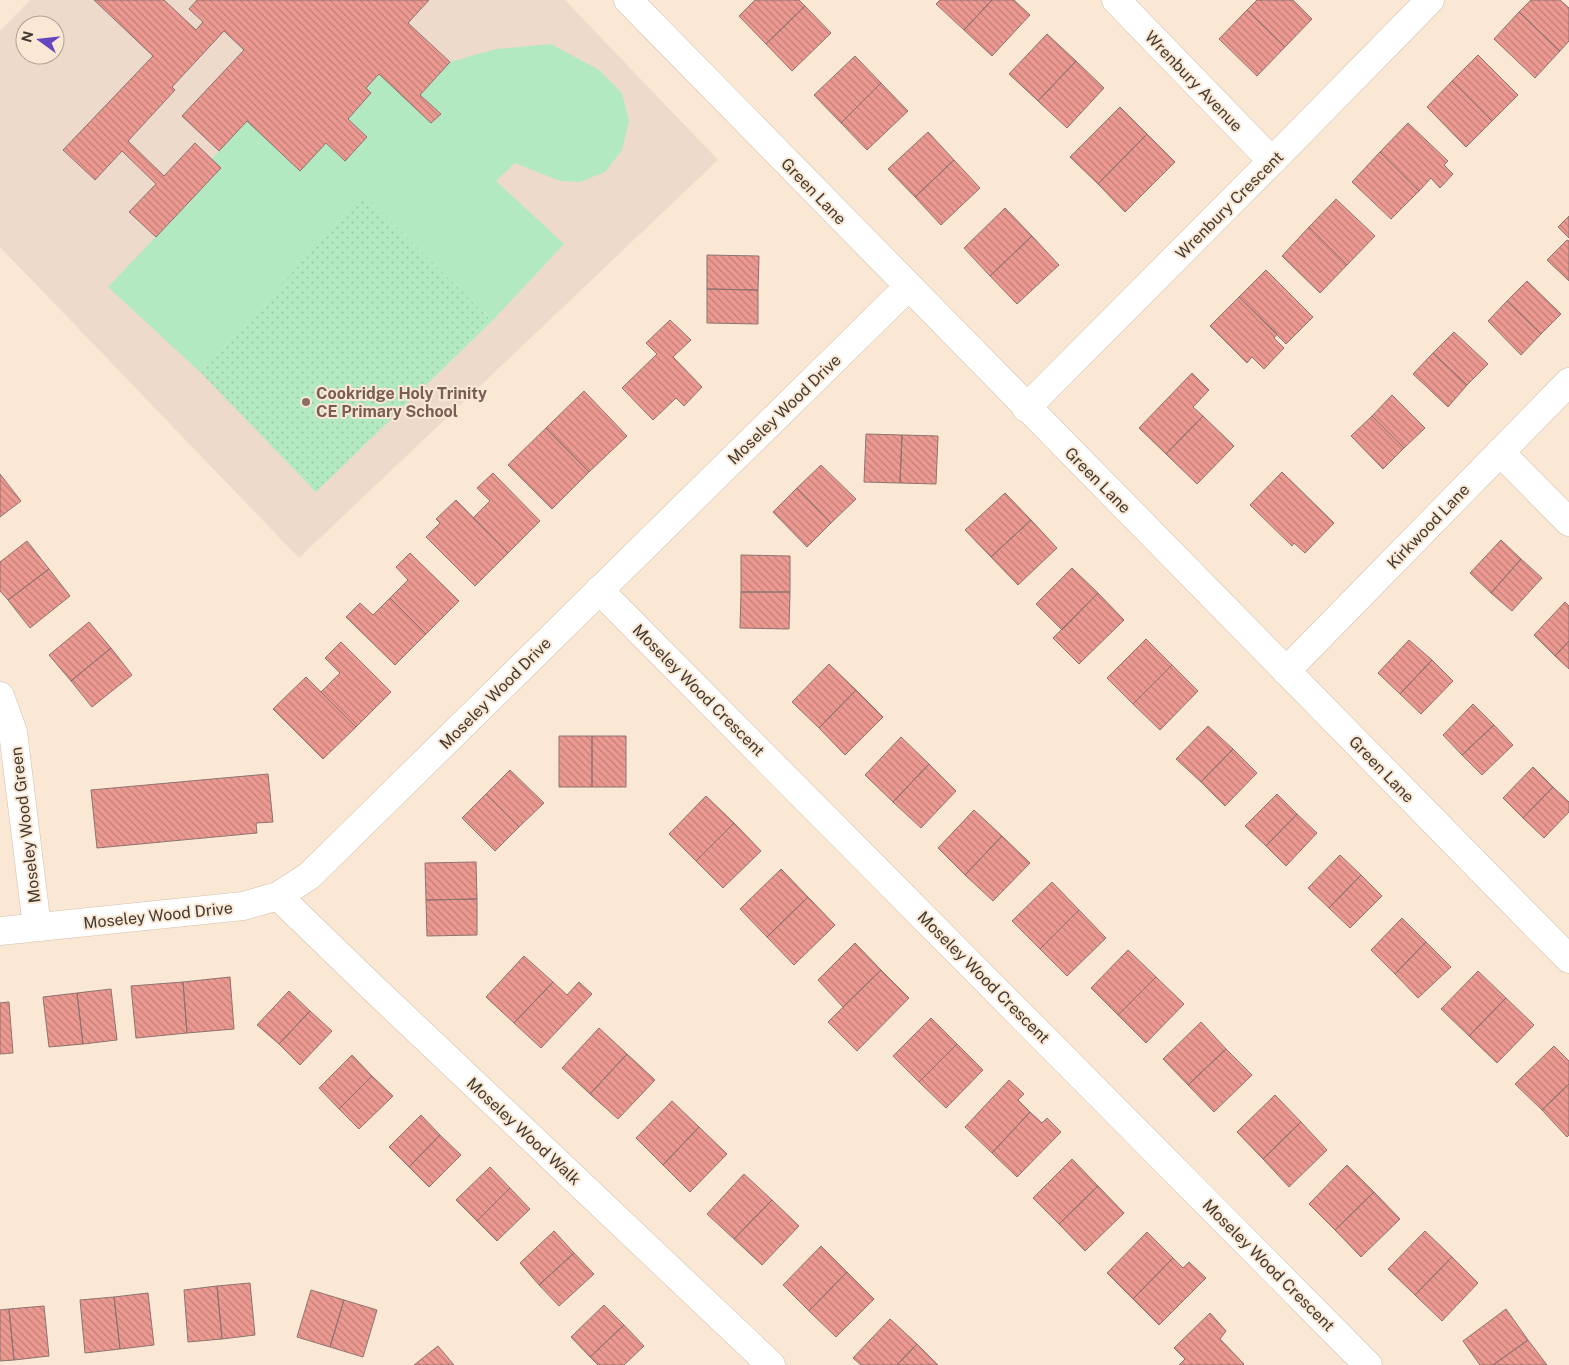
<svg xmlns="http://www.w3.org/2000/svg" width="1569" height="1365" viewBox="0 0 1569 1365" font-family="'Public Sans',sans-serif">
  <style>
    .education { fill: #eddacb; fill-rule: evenodd }
    .grass { fill: url(#grass-dots) }
    .green { fill: #b3e9c1 }
    .building { fill: url(#building-back-hatch); stroke: #8d7370 }
    .lines { fill: none; stroke-linecap: round; stroke-linejoin: round }
    .street-casing { stroke: #d1bfab; stroke-width: 29 }
    .street { stroke: #fff; stroke-width: 28 }
    .education-dot { fill: #8d6e63; stroke: #fbe8d4; stroke-width: 2 }
    .labels { text-anchor: middle; stroke-width: 4; stroke-linejoin: round; paint-order: stroke }
    .street-label { font-size: 16px; fill: #413a32; stroke: #fbe8d4 }
    .education-label { font-size: 16px; font-weight: bold; fill: #785e54; stroke: #fbe8d4; text-anchor: start }
  </style>
  <defs>
    <pattern id="grass-dots" width="8" height="8" patternUnits="userSpaceOnUse" patternTransform="scale(1.25)"><rect width="8" height="8" fill="#b3e9c1"/><path d="M2 2h.1M6 6h.1" fill="none" stroke="#9bc9a6" stroke-width="1.8" stroke-linecap="round"/></pattern>
    <pattern id="building-back-hatch" width="6" height="6" patternUnits="userSpaceOnUse" patternTransform="scale(1.25)"><rect width="6" height="6" fill="#ec9991"/><path d="M-1 5l2 2M0 0l6 6M5-1l2 2" fill="none" stroke="#c17e77"/></pattern>
  </defs>
  <rect width="100%" height="100%" fill="#fbe8d4"/>
  <path class="education" d="M30,0H565L718,160L299,558L0,247V31ZM25,25H55V55H25Z"/>
  <path class="grass" d="M363,194L492,321L316,492L201,373Z"/>
  <path class="green" d="M551,44L599,70L622,93L629,121L622,150L605,172L580,182L560,181L515,163L496,181L564,244L492,321L363,194L201,373L108,287L221,168L212,159L247,121L326,143L345,161L367,137L348,119L371,93L366,88L379,74L432,123L440,113L420,95L450,62L496,49Z"/>
  <path class="building" d="M94,0H164L196,30L203,22L189,9L197,0H429L408,23L450,62L420,95L441,114L431,123L379,74L366,88L371,93L348,119L367,137L345,161L326,143L300,171L247,121L219,151L182,116L244,50L224,31L172,87L175,90L128,141L164,176L195,143L221,168L156,237L129,212L156,184L122,151L95,180L63,150L153,56Z
    M755,0H799L805,6L766,44L739,16Z
    M940,0H992L964,30L936,4Z
    M992,0H1014L1030,15L992,56L964,30Z
    M1257,0H1293L1312,19L1285,47L1247,10Z
    M1531,0H1560L1569,8V41L1560,51L1519,12Z
    M805,6L831,33L792,71L766,44Z
    M1247,10L1285,47L1257,76L1219,39Z
    M1519,12L1560,51L1535,78L1494,39Z
    M1047,34L1076,61L1038,101L1009,74Z
    M1478,55L1518,95L1492,121L1452,81Z
    M855,56L881,83L841,123L814,95Z
    M1076,61L1104,88L1067,128L1038,101Z
    M1452,81L1492,121L1466,147L1427,107Z
    M881,83L908,111L867,150L841,123Z
    M1120,107L1147,134L1098,184L1070,157Z
    M1408,123L1448,161L1444,165L1453,174L1440,188L1431,178L1419,191L1380,152Z
    M928,132L954,160L915,197L888,169Z
    M1147,134L1175,162L1125,212L1098,184Z
    M1380,152L1419,191L1391,219L1352,182Z
    M954,160L980,188L941,225L915,197Z
    M1336,199L1375,236L1347,265L1309,227Z
    M1005,208L1032,236L990,276L964,248Z
    M1569,216V238L1558,227Z
    M1309,227L1347,265L1320,293L1282,256Z
    M1032,236L1059,265L1017,304L990,276Z
    M1567,240L1569,241V281L1547,260Z
    M707,255L759,256L758,290L707,289Z
    M1266,270L1313,317L1286,344L1239,297Z
    M1527,281L1561,314L1541,334L1507,301Z
    M707,289L758,290V324L707,323Z
    M1239,297L1277,334L1274,338L1284,348L1264,369L1252,357L1247,363L1210,326Z
    M1507,301L1541,334L1521,355L1488,321Z
    M670,320L691,340L673,357L702,387L684,406L676,398L653,420L622,388L657,354L646,343Z
    M1454,332L1488,364L1467,385L1433,353Z
    M1433,353L1467,385L1448,407L1413,374Z
    M1192,373L1209,390L1193,407L1203,416L1166,454L1139,428Z
    M584,391L627,436L589,472L546,428Z
    M1392,395L1425,428L1404,448L1372,416Z
    M1203,416L1234,446L1197,484L1166,454Z
    M1372,416L1404,448L1383,469L1351,436Z
    M546,428L589,472L552,509L508,465Z
    M866,434L902,435L900,483L864,482Z
    M902,435L938,436L936,484L900,483Z
    M821,465L856,499L831,523L797,488Z
    M1282,472L1334,523L1305,553L1294,543L1292,546L1250,505Z
    M493,473L540,521L508,553L473,518L490,501L477,488Z
    M0,474L21,501L0,517Z
    M797,488L831,523L807,547L773,512Z
    M1005,493L1031,520L991,557L965,530Z
    M456,500L508,553L475,586L426,537L440,523L436,519Z
    M1031,520L1057,548L1018,585L991,557Z
    M1501,540L1521,559L1491,593L1470,573Z
    M27,541L49,569L8,600L0,591V562Z
    M410,553L459,601L426,634L390,598L408,580L396,567Z
    M741,555L790,556V592H741Z
    M1521,559L1542,578L1512,611L1491,593Z
    M1072,568L1098,593L1062,630L1036,604Z
    M49,569L70,596L30,628L8,600Z
    M741,592H790L789,629L740,628Z
    M1098,593L1124,620L1079,664L1053,638Z
    M390,598L426,634L395,665L346,617L360,603L373,615Z
    M1565,602L1569,606V641L1555,656L1534,635Z
    M89,622L111,648L71,681L49,655Z
    M1146,639L1172,665L1133,704L1107,678Z
    M1409,640L1432,660L1400,694L1378,673Z
    M1569,641V669L1555,656Z
    M341,642L391,692L356,727L321,692L340,673L325,658Z
    M111,648L132,675L92,707L71,681Z
    M1432,660L1453,681L1421,714L1400,694Z
    M829,664L856,690L819,728L792,702Z
    M1172,665L1198,691L1160,730L1133,704Z
    M306,677L356,727L323,759L273,709Z
    M856,690L883,717L845,755L819,728Z
    M1473,704L1494,725L1462,755L1443,735Z
    M1494,725L1513,745L1482,775L1462,755Z
    M1208,726L1233,749L1201,782L1176,759Z
    M559,736H592V787H559Z
    M592,736H626V787H592Z
    M901,737L929,764L893,802L865,775Z
    M1233,749L1257,773L1225,806L1201,782Z
    M929,764L956,791L921,828L893,802Z
    M1533,767L1553,787L1523,818L1503,798Z
    M510,770L544,803L519,827L486,794Z
    M268,774L273,822L256,823L257,833L97,848L91,790Z
    M1553,787L1569,802V812L1544,838L1523,818Z
    M486,794L519,827L495,851L462,818Z
    M1277,794L1297,814L1266,846L1245,826Z
    M706,796L734,823L696,861L669,834Z
    M974,810L1002,836L965,875L938,848Z
    M1297,814L1317,833L1286,866L1266,846Z
    M734,823L761,851L723,888L696,861Z
    M1002,836L1030,863L993,901L965,875Z
    M1340,855L1361,875L1329,908L1308,888Z
    M476,862L477,899L426,900L425,863Z
    M781,869L808,897L767,937L740,909Z
    M1361,875L1382,896L1350,928L1329,908Z
    M1052,882L1079,910L1040,949L1012,921Z
    M808,897L835,925L794,965L767,937Z
    M477,899V935L427,936L426,900Z
    M1079,910L1106,938L1067,976L1040,949Z
    M1402,918L1426,942L1395,974L1371,950Z
    M1426,942L1451,967L1418,998L1395,974Z
    M855,943L881,970L843,1007L818,980Z
    M1128,950L1156,977L1118,1015L1091,988Z
    M524,956L553,982L514,1023L486,997Z
    M881,970L909,998L857,1051L828,1022Z
    M1478,971L1506,998L1469,1036L1441,1009Z
    M230,977L234,1029L187,1033L183,982Z
    M1156,977L1184,1004L1146,1043L1118,1015Z
    M183,982L187,1033L136,1038L131,986Z
    M553,982L567,995L579,982L592,994L541,1048L514,1023Z
    M111,989L117,1040L83,1044L77,993Z
    M289,991L310,1011L279,1044L257,1025Z
    M77,993L83,1044L49,1047L43,997Z
    M1506,998L1534,1025L1497,1063L1469,1036Z
    M9,1002L13,1053L0,1054V1003Z
    M310,1011L332,1031L300,1065L279,1044Z
    M931,1018L957,1044L919,1082L893,1056Z
    M1201,1022L1226,1049L1188,1085L1163,1059Z
    M599,1028L627,1054L590,1094L562,1068Z
    M957,1044L983,1070L946,1108L919,1082Z
    M1554,1046L1569,1061V1084L1542,1110L1515,1084Z
    M1226,1049L1252,1075L1214,1112L1188,1085Z
    M627,1054L655,1080L618,1119L590,1094Z
    M352,1055L372,1076L339,1109L319,1088Z
    M372,1076L393,1096L359,1129L339,1109Z
    M1009,1080L1024,1094L1018,1100L1030,1112L992,1153L965,1127Z
    M1569,1084V1135L1567,1137L1542,1110Z
    M1275,1095L1301,1122L1263,1159L1237,1132Z
    M672,1101L699,1127L663,1165L636,1138Z
    M1030,1112L1042,1123L1047,1118L1061,1132L1017,1177L992,1153Z
    M421,1115L440,1135L409,1167L389,1147Z
    M1301,1122L1327,1150L1289,1187L1263,1159Z
    M699,1127L727,1154L690,1192L663,1165Z
    M440,1135L461,1155L429,1187L409,1167Z
    M1072,1159L1098,1186L1059,1224L1033,1198Z
    M1347,1165L1374,1192L1335,1230L1309,1204Z
    M490,1167L510,1188L477,1221L456,1200Z
    M744,1174L772,1200L734,1239L707,1214Z
    M1098,1186L1124,1213L1085,1251L1059,1224Z
    M510,1188L530,1209L497,1241L477,1221Z
    M1374,1192L1400,1219L1361,1257L1335,1230Z
    M772,1200L799,1226L762,1265L734,1239Z
    M554,1231L574,1253L539,1285L520,1263Z
    M1425,1231L1452,1257L1415,1295L1388,1269Z
    M1147,1232L1173,1258L1133,1299L1107,1273Z
    M821,1246L847,1272L809,1311L783,1285Z
    M574,1253L594,1274L559,1306L539,1285Z
    M1452,1257L1478,1283L1442,1321L1415,1295Z
    M1173,1258L1183,1268L1189,1262L1206,1278L1159,1325L1133,1299Z
    M847,1272L874,1299L836,1337L809,1311Z
    M250,1283L255,1335L222,1339L217,1286Z
    M217,1286L222,1339L188,1342L184,1290Z
    M311,1290L344,1300L330,1347L297,1337Z
    M148,1293L154,1345L120,1349L114,1297Z
    M114,1297L120,1349L85,1353L80,1300Z
    M344,1300L377,1310L363,1357L330,1347Z
    M604,1305L624,1325L590,1357L571,1337Z
    M44,1306L49,1356L14,1360L9,1309Z
    M9,1309L14,1360L0,1361V1310Z
    M1506,1309L1528,1340L1493,1365H1480L1463,1341Z
    M1210,1313L1226,1331L1220,1339L1244,1364L1243,1365H1179L1185,1359L1174,1348Z
    M890,1319L917,1344L897,1365H861L853,1358Z
    M624,1325L644,1346L624,1365H598L590,1357Z
    M1528,1340L1547,1365H1493Z
    M917,1344L938,1365H897Z
    M438,1346L454,1365H414Z"/>
  <g class="lines">
    <defs>
      <path id="street" d="M628,0L1569,959
        M1116,0L1272,161
        M1026,408L1272,161L1430,0
        M1500,452L1569,522
        M599,590L1368,1365
        M1286,671L1569,382
        M0,696L13,732L37,927
        M278,896L371,986L771,1365
        M0,931L243,906L278,896L309,876L908,287"/>
    </defs>
    <use href="#street" class="street-casing"/>
    <use href="#street" class="street"/>
  </g>
  <circle class="education-dot" cx="306" cy="402" r="5"/>
  <g class="labels">
    <g class="street-label">
      <text transform="translate(1194 81) rotate(46)" y="6">Wrenbury Avenue</text>
      <text transform="translate(814 191) rotate(46)" y="6">Green Lane</text>
      <text transform="translate(1229 205) rotate(-45)" y="6">Wrenbury Crescent</text>
      <text transform="translate(784 409) rotate(-44)" y="6">Moseley Wood Drive</text>
      <text transform="translate(1098 480) rotate(45)" y="6">Green Lane</text>
      <text transform="translate(1428 526) rotate(-46)" y="6">Kirkwood Lane</text>
      <text transform="translate(699 690) rotate(45)" y="6">Moseley Wood Crescent</text>
      <text transform="translate(495 693) rotate(-45)" y="6">Moseley Wood Drive</text>
      <text transform="translate(1382 769) rotate(46)" y="6">Green Lane</text>
      <text transform="translate(25 825) rotate(-97)" y="6">Moseley Wood Green</text>
      <text transform="translate(158 915) rotate(-6)" y="6">Moseley Wood Drive</text>
      <text transform="translate(984 977) rotate(45)" y="6">Moseley Wood Crescent</text>
      <text transform="translate(524 1131) rotate(43)" y="6">Moseley Wood Walk</text>
      <text transform="translate(1269 1265) rotate(45)" y="6">Moseley Wood Crescent</text>
    </g>
    <g class="education-label">
      <text x="316" y="399">Cookridge Holy Trinity<tspan x="316" dy="18">CE Primary School</tspan></text>
    </g>
  </g>
  <g transform="translate(40 40) rotate(285)"><circle r="24" fill="#fbe8d4" stroke="#b1a293"/>
  <path d="M0-4L9 19L0 12L-9 19Z" fill="#6446bf"/>
  <text y="-8" font-size="14" font-weight="bold" text-anchor="middle" fill="#413a32">N</text>
  </g>
</svg>
